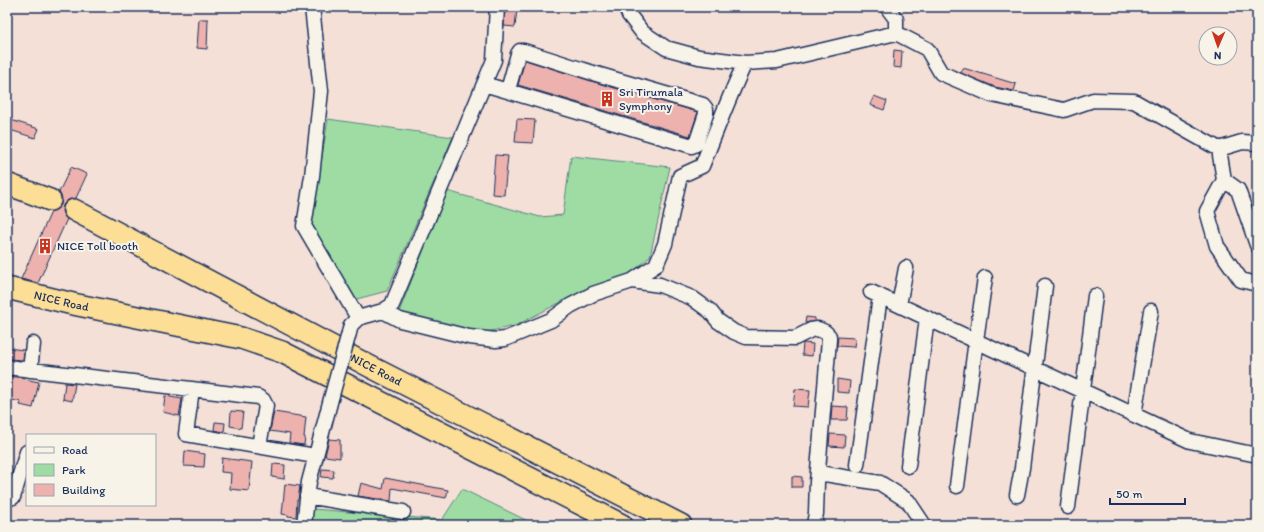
<svg xmlns="http://www.w3.org/2000/svg" width="1264" height="532" viewBox="0 0 1264 532" font-family="Itim,sans-serif">
  <style>
    .green { fill: #9edca4; stroke: #5c8681 }
    .building { fill: #edb2ad; stroke: #1b2f5e }
    .lines { fill: none; stroke-linecap: round; stroke-linejoin: round }
    .minor-casing { stroke: #1b2f5e; stroke-width: 17 }
    .highway-casing { stroke: #1b2f5e; stroke-width: 24 }
    .minor { stroke: #f7f3e8; stroke-width: 14 }
    .highway { stroke: #fcde96; stroke-width: 21 }
    .minor-bridge-casing { stroke: #1b2f5e; stroke-width: 17; stroke-linecap: butt }
    .minor-bridge { stroke: #f7f3e8; stroke-width: 14 }
    .labels { text-anchor: middle; stroke-width: 4; stroke-linejoin: round; paint-order: stroke }
    .poi-label { font-size: 12px; fill: #1b2f5e; stroke: #f7f3e8; text-anchor: start }
    .street-label { font-size: 12px; fill: #1b2f5e; stroke: #f7f3e8 }
  </style>
  <rect width="100%" height="100%" fill="#f4e0d6"/>
  <filter id="ink" filterUnits="userSpaceOnUse"><feTurbulence type="fractalNoise" baseFrequency=".025" numOctaves="2"/><feDisplacementMap in="SourceGraphic" scale="8" xChannelSelector="R" yChannelSelector="G"/><feConvolveMatrix kernelMatrix="1 2 1 2 8 2 1 2 1" color-interpolation-filters="sRGB"/></filter>
  <g filter="url(#ink)">
    <path class="green" d="M328,119L453,137L387,291L353,300L311,226Z
      M571,156L670,167L650,256L627,278L584,290L515,326L481,333L399,312L447,191L540,217L563,215Z
      M462,489L536,525H312L313,509L442,520Z"/>
    <path class="building" d="M505,8L517,9L515,27L504,26Z
      M199,19H208L207,49L197,48Z
      M894,50L902,51L901,68L893,67Z
      M525,60L591,81L698,112L690,136L518,85Z
      M963,68L1016,84L1014,91L995,87L961,73Z
      M874,96L887,101L884,110L870,105Z
      M517,119L535,120L533,143L515,142Z
      M11,120L39,129L35,138L7,129Z
      M495,155L508,156L504,195L492,194Z
      M71,167L87,174L76,198L68,200L63,205L62,211L64,216L67,219L38,283L21,279L51,212L57,209L61,205L62,198L59,192Z
      M806,317L815,318V321L805,323Z
      M838,337L855,338L854,347L837,346Z
      M803,343L813,344L812,356L802,355Z
      M7,348L24,350L23,360L7,359Z
      M7,376L25,378L24,379L39,382L33,408L20,405L21,402L7,399Z
      M837,379L850,381L849,393L837,392Z
      M65,383L75,384L72,401L63,399Z
      M795,389L810,390L808,407L793,406Z
      M165,396L182,399L179,416L163,412Z
      M832,406L848,407L847,420H831Z
      M231,411L243,412L241,428L230,426Z
      M274,412L306,417L304,437H305L304,445L289,443L290,434L270,431Z
      M215,422L225,423L224,432L214,430Z
      M830,434L845,435L844,447L829,446Z
      M329,439L340,440V458L325,456Z
      M185,451L205,454L204,467L184,466Z
      M222,458L252,462L249,491L230,489L231,473L221,472Z
      M273,464L285,465L284,479L272,477Z
      M322,469L334,470L333,478L321,477Z
      M792,476L802,477V487H792Z
      M385,478L448,490L446,498L392,488L391,501L358,496L361,483L383,489Z
      M285,484L300,486L298,500H297L296,517L288,516V515L282,514Z"/>
    <g class="lines">
      <defs>
        <path id="minor" d="M312,7L321,91L312,176L304,226L358,318
          M626,7L629,15L642,32L666,48L699,57L745,63L777,61L896,33L927,49L941,73L992,95L1064,110L1093,100L1134,101L1219,149L1242,142L1257,143
          M887,7L896,19V33
          M484,84L692,146L696,144L706,114V109L703,105L593,73L524,51H520L518,54L508,90
          M1219,149L1224,180L1238,190L1257,245
          M1224,180L1207,211L1217,246L1241,280L1257,284
          M632,281L656,265L665,244L680,176L702,166C716,132 729,96 745,63
          M871,292L1190,441L1257,455
          M899,305L906,268
          M383,311L400,320L469,337L496,340L505,339L551,320L570,306L593,294L632,281L660,285L692,298L710,311L718,321L734,332L746,337L795,338L811,330L818,329L825,332L829,336V340L817,482L816,513L814,525
          M349,333L351,325L358,318L383,311L392,305L494,60L497,7
          M7,367L258,397L263,400L266,406L259,446
          M30,370L33,344
          M192,389L186,434L315,456
          M1134,415L1151,311
          M857,465L880,296
          M908,466L927,318
          M819,473L880,483L908,501L924,525
          M957,486L976,340L985,278
          M1017,495L1022,468L1045,286
          M307,496L403,512
          M7,499L13,497L14,494L27,452
          M1068,507L1095,296
          M304,525L309,482L332,395"/>
        <g id="highway">
          <path d="M7,184L50,200"/>
          <path id="s1" d="M74,210L371,367L681,525"/>
          <path id="s2" d="M7,288L73,304L241,338L282,352L622,525"/>
        </g>
      </defs>
      <use href="#minor" class="minor-casing"/>
      <use href="#highway" class="highway-casing"/>
      <use href="#minor" class="minor"/>
      <use href="#highway" class="highway"/>
      <defs>
        <path id="minor-bridge" d="M332,395L349,333"/>
      </defs>
      <use href="#minor-bridge" class="minor-bridge-casing"/>
      <use href="#minor-bridge" class="minor-bridge"/>
    </g>
  </g>
  <defs>
    <symbol id="building-bare" viewBox="-9 -9 18 18"><path d="M-4-6H4V6H1V3H-1V6H-4ZM-2.5-4.3h1.7v1.8h-1.7ZM.8-4.3h1.7v1.8H.8ZM-2.5-1h1.7V.8h-1.7ZM.8-1h1.7V.8H.8Z" fill="#c8321e" stroke="#f7f3e8" stroke-width="2.5" paint-order="stroke"/></symbol>
  </defs>
  <g fill-rule="evenodd">
    <use href="#building-bare" x="596" y="88" width="22" height="22"/>
    <use href="#building-bare" x="34" y="235" width="22" height="22"/>
  </g>
  <g class="labels">
    <g class="poi-label">
      <text x="619" y="96">Sri Tirumala<tspan x="619" dy="14">Symphony</tspan></text>
      <text x="57" y="250">NICE Toll booth</text>
    </g>
    <g class="street-label">
      <text dy="4" stroke="none"><textPath href="#s2" startOffset="56">NICE Road</textPath></text>
      <text dy="4" stroke="none"><textPath href="#s1" startOffset="342">NICE Road</textPath></text>
    </g>
  </g>
  <rect width="1264" height="532" fill="none" stroke="#f7f3e8" stroke-width="24"/>
  <rect x="12" y="12" width="1240" height="508" fill="none" stroke="#1b2f5e" stroke-width="1.5" filter="url(#ink)"/>
  <rect x="26" y="434" width="130" height="72" fill="#f7f3e8" stroke="#9fa5b1"/>
  <rect x="34" y="447" width="20" height="6" fill="#f7f3e8" stroke="#9fa5b1"/>
  <text x="62" y="454" font-size="12" fill="#1b2f5e">Road</text>
  <rect x="34" y="464" width="20" height="12" fill="#9edca4" stroke="#9fa5b1"/>
  <text x="62" y="474" font-size="12" fill="#1b2f5e">Park</text>
  <rect x="34" y="484" width="20" height="12" fill="#edb2ad" stroke="#9fa5b1"/>
  <text x="62" y="494" font-size="12" fill="#1b2f5e">Building</text>
  <g transform="translate(1218 46) rotate(182)"><circle r="19" fill="#f7f3e8" stroke="#9fa5b1"/>
  <path d="M0-3L7 15L0 10L-7 15Z" fill="#c8321e"/>
  <text y="-6" font-size="11" font-weight="bold" text-anchor="middle" fill="#1b2f5e">N</text>
  </g>
  <path d="M1110 498v6h75v-6" fill="none" stroke="#1b2f5e" stroke-width="2"/>
  <text x="1116" y="498" font-size="12" fill="#1b2f5e" stroke="#f7f3e8" stroke-width="3" paint-order="stroke">50 m</text>
</svg>
